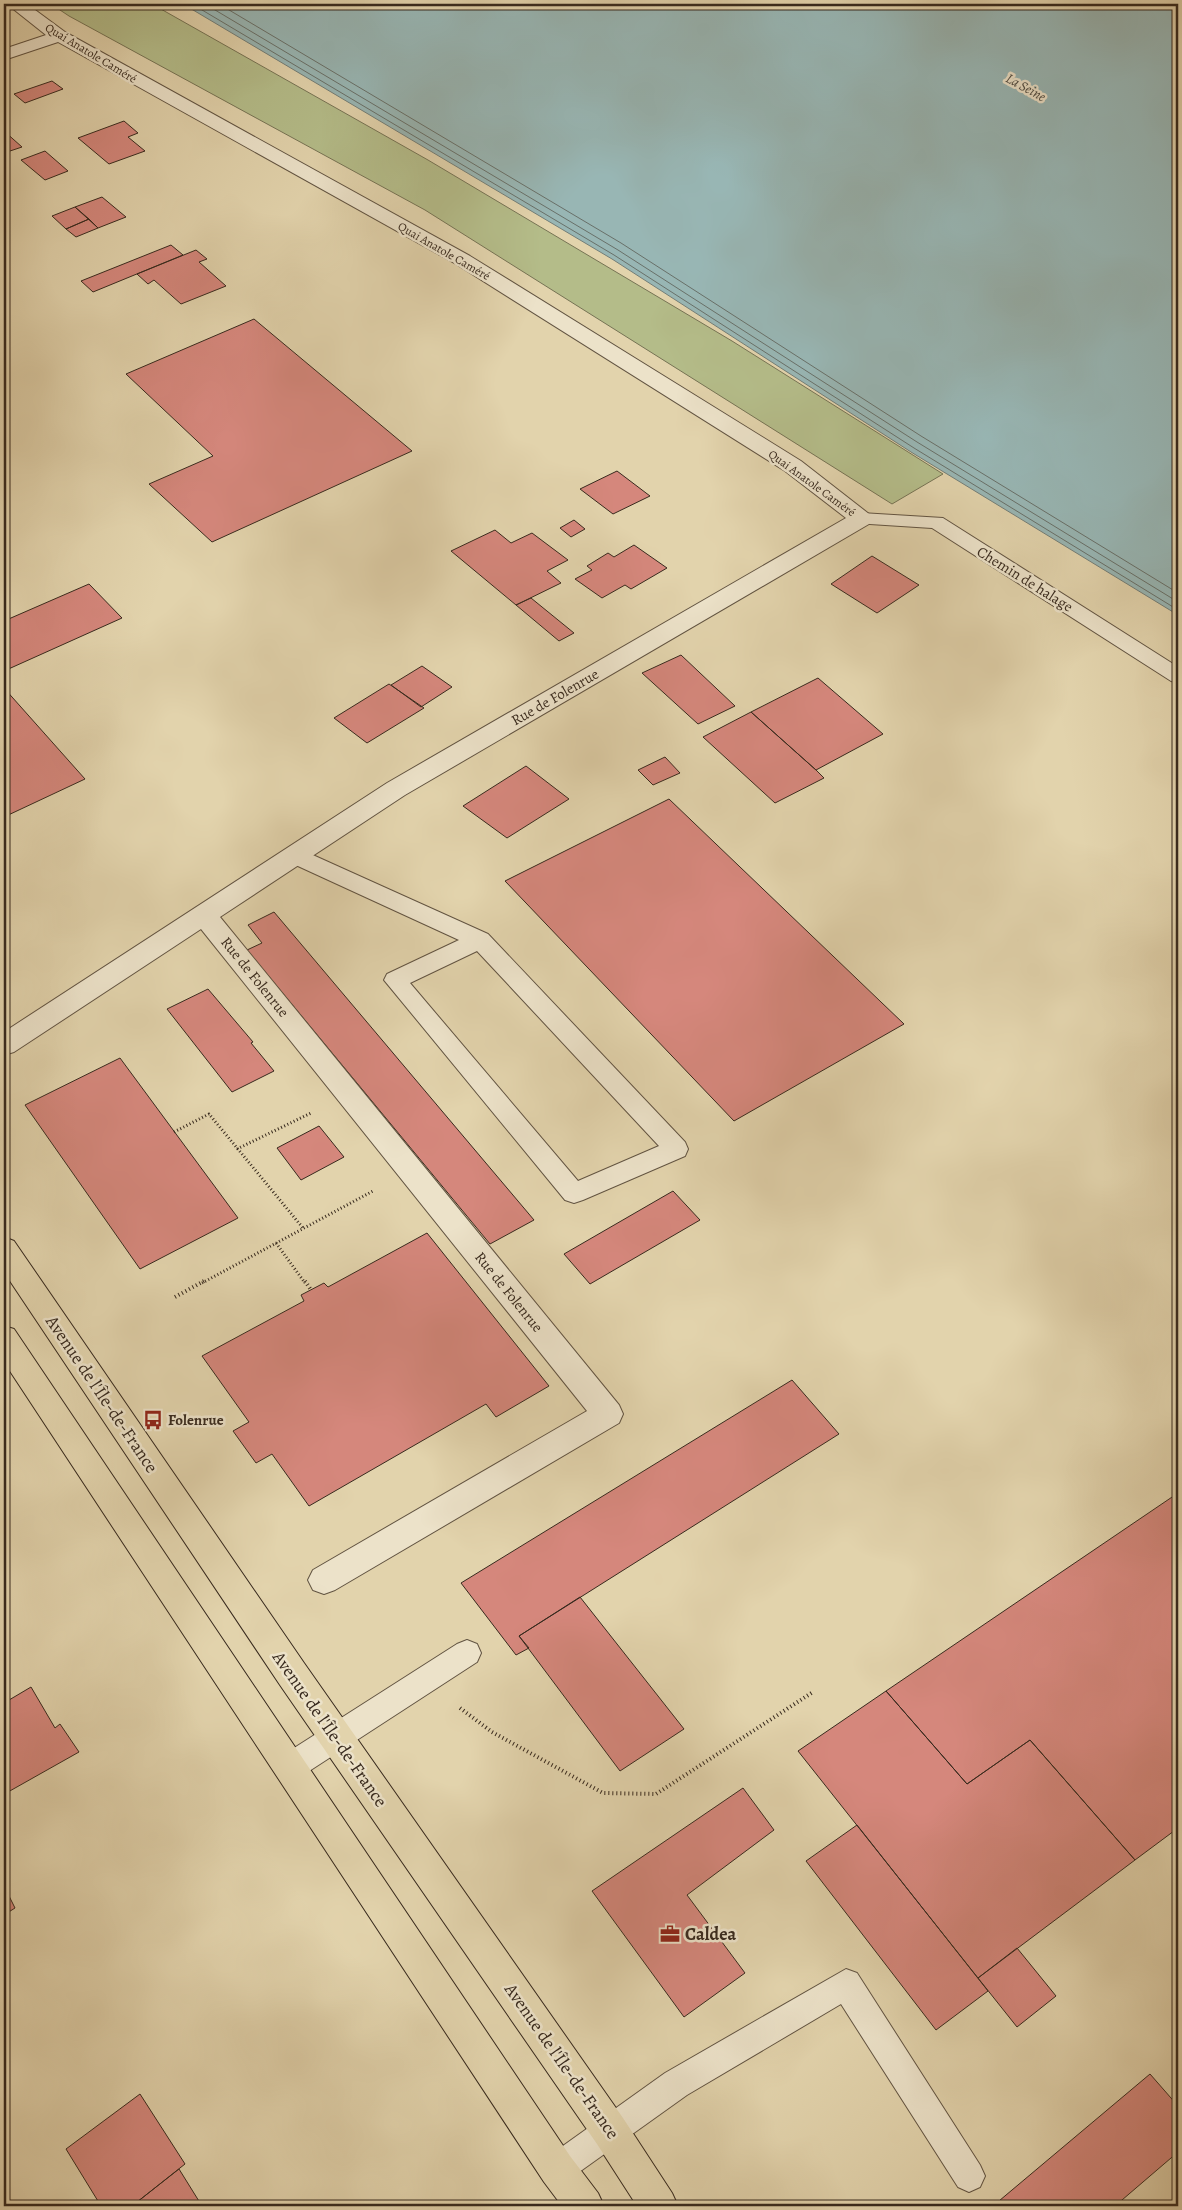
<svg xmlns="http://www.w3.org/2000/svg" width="1182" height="2210" viewBox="0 0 1182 2210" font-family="Alegreya,serif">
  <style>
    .green { fill: #b4bc89; stroke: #767354 }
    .water { fill: #98b6b4; stroke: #727e78 }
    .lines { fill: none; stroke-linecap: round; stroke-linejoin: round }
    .shore { stroke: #687069; stroke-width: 1 }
    .building { fill: #d5877c; stroke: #382a1e }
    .lane-casing { stroke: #625442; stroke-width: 2 }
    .street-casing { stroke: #625442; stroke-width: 2 }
    .primary-casing { stroke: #382a1e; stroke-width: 2 }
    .path-far1 { stroke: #382a1e; stroke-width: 3; stroke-dasharray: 1 2.5; stroke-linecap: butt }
    .path { stroke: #382a1e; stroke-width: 4; stroke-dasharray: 1 3; stroke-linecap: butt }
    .lane { fill: #ece2c9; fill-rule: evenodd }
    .street { fill: #ece2c9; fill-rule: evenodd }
    .primary { fill: #e2d3ac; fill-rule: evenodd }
    .labels { text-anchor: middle; stroke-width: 5; stroke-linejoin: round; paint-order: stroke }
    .far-street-label { font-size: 12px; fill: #382a1e; stroke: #ece2c9 }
    .far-water-label { font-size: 14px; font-style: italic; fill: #504d44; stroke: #ece2c9 }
    .street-label { font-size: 15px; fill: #382a1e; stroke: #ece2c9 }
    .poi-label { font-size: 15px; font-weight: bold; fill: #382a1e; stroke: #ece2c9; text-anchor: start }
    .near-street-label { font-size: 18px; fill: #382a1e; stroke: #ece2c9 }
    .near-poi-label { font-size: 18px; font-weight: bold; fill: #382a1e; stroke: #ece2c9; text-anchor: start }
  </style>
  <rect width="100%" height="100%" fill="#e2d3ac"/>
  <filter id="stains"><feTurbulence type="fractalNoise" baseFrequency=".004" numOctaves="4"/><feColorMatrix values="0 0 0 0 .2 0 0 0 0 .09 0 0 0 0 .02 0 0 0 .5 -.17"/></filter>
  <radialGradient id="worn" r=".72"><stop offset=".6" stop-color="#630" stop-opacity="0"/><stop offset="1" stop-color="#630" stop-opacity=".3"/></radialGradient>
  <path class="green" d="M51,4H152L428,160L732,341L943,474L892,504L425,210L69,16Z"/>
  <path class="water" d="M183,4H1178V615L911,452L612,259Z"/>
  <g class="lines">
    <path class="shore" d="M192,4L614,255L914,448L1178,610
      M205,4L618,250L917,442L1178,602
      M219,4L621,243L921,436L1178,593"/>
  </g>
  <path class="building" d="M52,81L63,89L25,103L14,94Z
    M124,121L138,133L128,137L145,151L109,164L78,138Z
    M4,131L22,147L4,153Z
    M45,151L68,171L45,180L21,160Z
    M102,197L126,217L98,228L75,207Z
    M75,207L89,219L66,229L52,216Z
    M89,219L98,228L76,237L66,229Z
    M171,245L183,255L93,292L81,281Z
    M196,250L207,259L199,262L226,286L181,304L154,280L148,284L137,274Z
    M254,319L412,451L212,542L149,484L213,456L126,374Z
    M617,471L650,496L613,514L580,489Z
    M574,520L585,529L571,537L560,528Z
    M495,530L511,543L532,533L568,560L547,571L561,583L516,605L451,551Z
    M634,545L667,568L631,589L625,585L602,598L575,579L592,570L587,566L608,553L614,557Z
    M872,556L919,585L877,613L831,584Z
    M89,584L122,618L4,671V621Z
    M531,598L574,633L559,641L516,605Z
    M681,655L735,706L698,724L642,673Z
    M422,666L452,687L421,707L391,685Z
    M818,678L883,734L816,770L751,712Z
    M389,684L424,708L367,743L334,718Z
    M4,688L85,779L4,817Z
    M751,712L816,770L824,778L775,803L703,737Z
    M665,757L680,773L653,785L638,770Z
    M526,766L569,799L507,838L463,806Z
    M669,799L904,1024L734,1121L505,881Z
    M274,912L534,1220L490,1244L247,950L262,943L248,925Z
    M208,989L253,1042L251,1043L274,1071L232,1092L167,1009Z
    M120,1058L238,1218L140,1269L25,1105Z
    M319,1126L344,1157L301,1180L277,1148Z
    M673,1191L700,1220L590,1284L564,1254Z
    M427,1233L549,1386L496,1417L486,1404L309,1506L272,1454L256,1463L233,1431L249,1422L202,1356L304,1301L301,1295L324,1283L328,1287Z
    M792,1380L839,1434L519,1636L529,1648L516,1655L461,1583Z
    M1178,1493V1828L1135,1860L1030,1740L967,1784L886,1691Z
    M580,1597L684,1729L620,1771L519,1636Z
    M31,1687L55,1728L60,1724L79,1752L8,1792L4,1785V1703Z
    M886,1691L967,1784L1030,1740L1135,1860L978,1978L798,1751Z
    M743,1788L774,1830L687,1895L745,1973L684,2017L592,1891Z
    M857,1825L988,1991L936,2030L806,1861Z
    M4,1886L15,1908L4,1915Z
    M1017,1948L1056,1996L1017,2027L978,1978Z
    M1150,2074L1178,2106V2152L1115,2206H993Z
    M140,2094L185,2164L132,2206H101L66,2149Z
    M179,2169L202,2206H132Z"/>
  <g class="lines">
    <defs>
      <path id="lane" d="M861,513L943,518L1178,667V683L1171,681L932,528L854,523L851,519L854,515Z
        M295,847L488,934L685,1142L688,1149L685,1156L583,1200L574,1203L565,1200L384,980L387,974L459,940L287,861L284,855L287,849ZM477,951L659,1146L578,1181L410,983Z
        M467,1640L477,1644L481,1653L477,1662L300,1777L290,1781L280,1777L276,1767L280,1757L457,1644Z
        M846,1969L857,1973L980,2165L985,2176L980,2187L969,2192L958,2187L841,2004L687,2095L568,2180L557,2185L546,2180L541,2169L546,2158L665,2073Z"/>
      <path id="street" d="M7,4H27L65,32L470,256L801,461L869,514L872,519L869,524L405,795L220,917L619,1405L623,1414L619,1423L335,1590L324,1594L313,1590L308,1580L313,1570L587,1411L201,929L14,1052L4,1055V1032L387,783L846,518L785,471L456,264L58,42L4,60V49L46,35Z"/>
      <path id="primary" d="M4,1237L14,1241L304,1663L623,2118L672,2193L678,2206H637L597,2144L280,1685L4,1272Z
        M4,1326L14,1329L570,2156L598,2193L604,2206H562L544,2182L4,1362Z"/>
    </defs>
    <use href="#lane" class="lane-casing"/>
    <use href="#street" class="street-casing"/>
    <use href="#primary" class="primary-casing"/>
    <path class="path-far1" d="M174,1132L209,1114L303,1228
      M237,1149L311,1113
      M276,1243L305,1283
      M202,1283L373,1191"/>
    <path class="path" d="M305,1281L311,1290
      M175,1297L204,1281
      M460,1708L492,1732L603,1793L656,1794L813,1692"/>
    <use href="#lane" class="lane"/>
    <use href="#street" class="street"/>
    <use href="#primary" class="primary"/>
  </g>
  <defs>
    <symbol id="bus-bare" viewBox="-9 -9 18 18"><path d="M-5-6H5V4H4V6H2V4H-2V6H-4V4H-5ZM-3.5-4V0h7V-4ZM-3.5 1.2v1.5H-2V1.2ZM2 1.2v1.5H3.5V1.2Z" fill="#8f2418" stroke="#ece2c9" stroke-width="2.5" paint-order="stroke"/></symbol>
    <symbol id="office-bare" viewBox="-9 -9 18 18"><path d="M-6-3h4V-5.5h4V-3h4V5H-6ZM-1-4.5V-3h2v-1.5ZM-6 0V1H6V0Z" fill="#8f2418" stroke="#ece2c9" stroke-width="2.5" paint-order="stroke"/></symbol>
  </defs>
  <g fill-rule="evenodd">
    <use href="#bus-bare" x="139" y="1406" width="28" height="28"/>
    <use href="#office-bare" x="656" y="1920" width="28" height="28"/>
  </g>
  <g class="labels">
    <g class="far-street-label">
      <text transform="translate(91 53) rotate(31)" y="4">Quai Anatole Caméré</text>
      <text transform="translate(444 251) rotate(30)" y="4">Quai Anatole Caméré</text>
      <text transform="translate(812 483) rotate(36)" y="4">Quai Anatole Caméré</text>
    </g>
    <g class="far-water-label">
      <text transform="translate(1026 87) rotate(29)" y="5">La Seine</text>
    </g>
    <g class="street-label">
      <text transform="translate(1025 579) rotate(32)" y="5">Chemin de halage</text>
      <text transform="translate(555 697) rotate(-30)" y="5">Rue de Folenrue</text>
      <text transform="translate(255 977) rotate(51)" y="5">Rue de Folenrue</text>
      <text transform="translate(509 1292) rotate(51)" y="5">Rue de Folenrue</text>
    </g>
    <g class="poi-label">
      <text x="168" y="1425">Folenrue</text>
    </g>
    <g class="near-street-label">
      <text transform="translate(102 1394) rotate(56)" y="6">Avenue de l'Île-de-France</text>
      <text transform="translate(330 1729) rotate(55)" y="6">Avenue de l'Île-de-France</text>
      <text transform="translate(562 2061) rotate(55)" y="6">Avenue de l'Île-de-France</text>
    </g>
    <g class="near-poi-label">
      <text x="685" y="1940">Caldea</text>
    </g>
  </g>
  <rect width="1182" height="2210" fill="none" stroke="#e2d3ac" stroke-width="20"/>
  <rect x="5" y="5" width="1172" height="2200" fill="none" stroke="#382a1e" stroke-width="2.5"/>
  <rect x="10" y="10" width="1162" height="2190" fill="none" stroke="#382a1e"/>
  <rect width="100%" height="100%" filter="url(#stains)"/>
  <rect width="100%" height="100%" fill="url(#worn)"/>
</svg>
